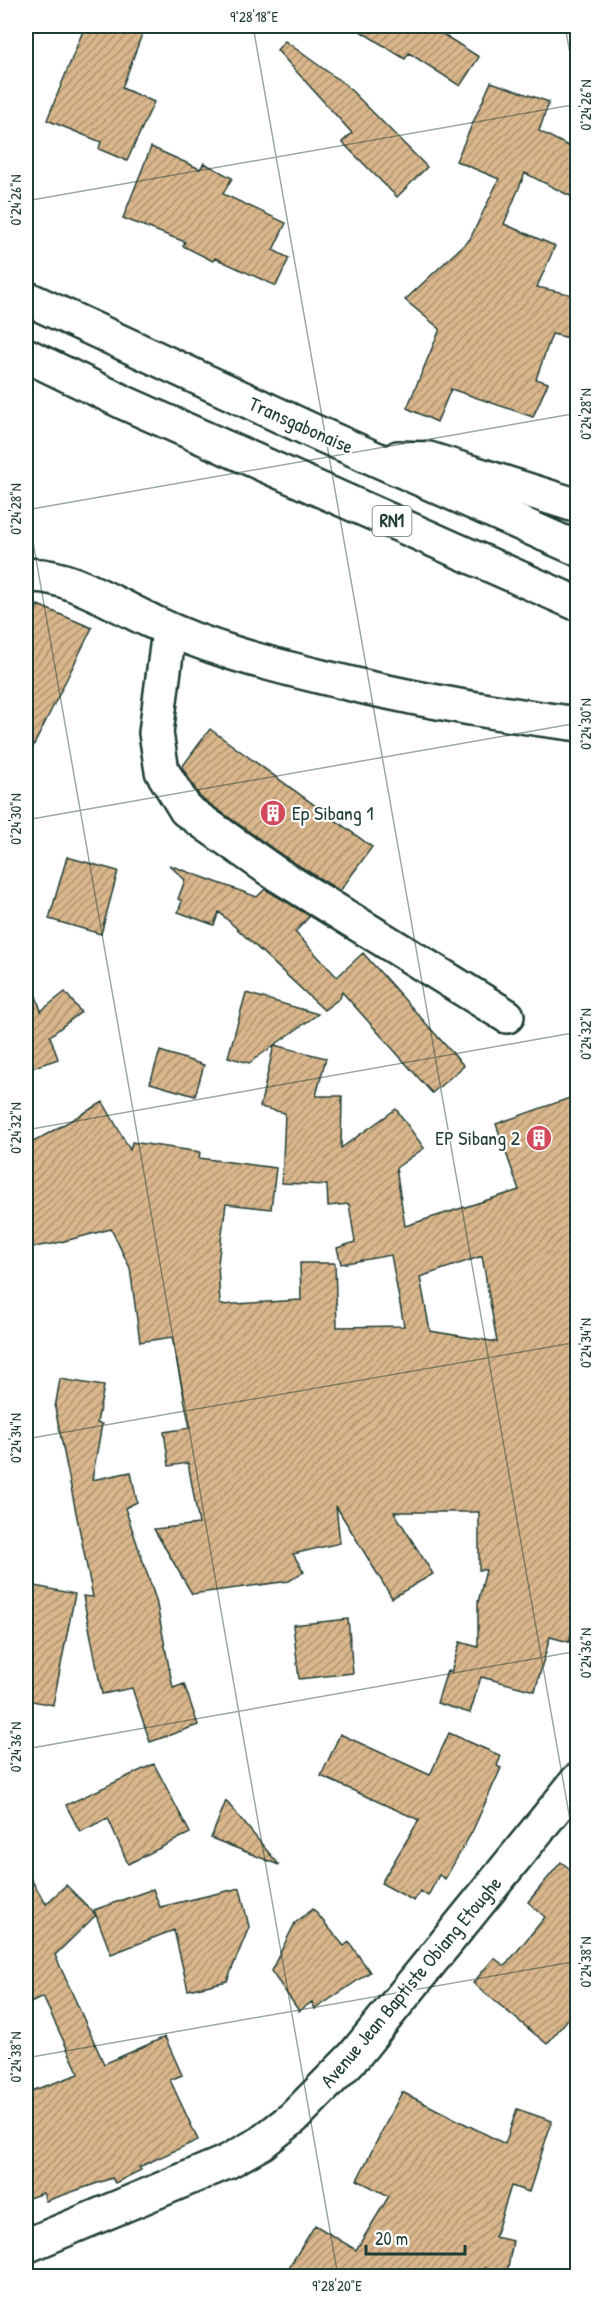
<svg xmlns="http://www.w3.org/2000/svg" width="603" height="2302" viewBox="0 0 603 2302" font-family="'Patrick Hand',sans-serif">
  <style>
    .building { fill: url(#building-hatch); stroke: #1f3d34; stroke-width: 1.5; fill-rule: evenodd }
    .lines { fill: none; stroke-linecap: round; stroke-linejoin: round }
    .minor-casing { stroke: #1f3d34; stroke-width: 38 }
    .highway-casing { stroke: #1f3d34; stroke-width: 38 }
    .minor { stroke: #fff; stroke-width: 33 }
    .highway { stroke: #fff; stroke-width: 33 }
    .ticks { fill: none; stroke: #1f3d34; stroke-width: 1.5; stroke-opacity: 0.45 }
    .labels { text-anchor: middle; stroke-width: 4.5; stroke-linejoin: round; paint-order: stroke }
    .shield { fill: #fff; stroke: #627771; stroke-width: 1.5 }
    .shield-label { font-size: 18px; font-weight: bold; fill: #1f3d34 }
    .street-label { font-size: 20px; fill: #1f3d34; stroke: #fff }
    .poi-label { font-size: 20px; fill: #1f3d34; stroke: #fff; text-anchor: start }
    .neatline { fill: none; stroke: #1f3d34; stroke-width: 2 }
    .ticks-label { font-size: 15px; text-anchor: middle; fill: #1f3d34 }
  </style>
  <defs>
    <pattern id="building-hatch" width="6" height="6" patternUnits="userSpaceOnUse" patternTransform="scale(1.5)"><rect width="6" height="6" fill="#d9b68b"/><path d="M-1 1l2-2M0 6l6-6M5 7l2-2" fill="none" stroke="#af9572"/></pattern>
  </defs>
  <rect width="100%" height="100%" fill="#fff"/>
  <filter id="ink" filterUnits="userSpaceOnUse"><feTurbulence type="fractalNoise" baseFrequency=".0167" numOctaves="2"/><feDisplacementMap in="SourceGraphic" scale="12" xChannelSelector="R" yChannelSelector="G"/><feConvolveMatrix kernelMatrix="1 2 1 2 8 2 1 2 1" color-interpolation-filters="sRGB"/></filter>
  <g filter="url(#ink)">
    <path class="building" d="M85,26H145L122,88L154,102L127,161L99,149L101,142L47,120Z
      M352,26H430L479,57L460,86L409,53L405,59Z
      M285,41L346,85L427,167L397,197L342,142L352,133L277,50Z
      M491,82L549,102L539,131L578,151V200L525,173L504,224L555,246L537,287L578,296V340L552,334L536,379L548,383L533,417L451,389L437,422L407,408L440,329L405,300L470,239L499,179L456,161Z
      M151,147L200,169L204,163L232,178L223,194L286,223L273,250L289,258L276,286L215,258L213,261L183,246L185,242L123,218Z
      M38,605L92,628L26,761V631Z
      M210,729L372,847L340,891L285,857L200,797L182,767Z
      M67,857L118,871L101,934L49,919Z
      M169,865L257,897L265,889L310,916L295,932L337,977L363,953L464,1066L432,1093L342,992L340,998L324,1010L219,912L214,925L178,912L182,901L178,899L185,880Z
      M30,978L41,1011L65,992L81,1012L50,1036L58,1059L26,1070V979Z
      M246,993L318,1014L249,1063L228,1057Z
      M274,1045L326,1058L316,1096H342L341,1148L396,1109L424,1148L396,1168L405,1226L519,1190L496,1124L578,1095V1609L569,1642L550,1637L535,1691L481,1677L470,1713L437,1703L447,1671L451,1672L460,1642L478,1647V1602L486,1570H479V1512H394L433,1574L392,1598L336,1506L340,1543L293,1554L304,1572L289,1581L192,1594L154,1529L199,1524L188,1463L169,1466L164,1432L190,1428L172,1337L140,1342L130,1268L111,1229L53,1244L26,1248V1146L103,1102L130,1150L132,1142L200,1152L199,1158L276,1168L271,1209L226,1204L218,1263L220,1305L301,1300L300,1263H335L337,1327L404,1326L391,1255L341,1264L337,1248L355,1242L349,1204L328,1206L327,1185L282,1183L285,1113L260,1107ZM482,1256L497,1342L430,1331L420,1277Z
      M160,1051L204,1065L195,1096L150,1083Z
      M60,1379L104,1386L97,1423L102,1424L92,1480L131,1472L137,1502L125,1508L156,1600L173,1688L184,1684L198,1725L150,1742L132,1688L102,1694L83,1596L93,1597L55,1408Z
      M35,1586L75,1594L53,1705L26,1700V1635Z
      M348,1619L353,1673L299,1679L293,1625Z
      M449,1733L501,1756L497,1766L501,1768L472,1832L445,1879L439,1875L428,1896L420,1891L414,1901L381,1883L419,1820L321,1776L340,1734L430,1775Z
      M154,1764L190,1833L128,1864L108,1818L80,1832L66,1805Z
      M226,1801L279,1865L211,1838Z
      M561,1862L578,1875V2007L547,2044L473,1983L494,1958L505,1966L545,1917L528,1902Z
      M26,1871L46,1904L66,1885L96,1915L55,1955L104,2064L165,2037L182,2075L170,2080L198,2140L139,2167L141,2170L115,2183L112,2178L46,2201L43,2193L26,2199V2093L79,2074L43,1997L26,2005Z
      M240,1888L249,1927L227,1981L188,1990L174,1930L111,1954L94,1910L153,1889L160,1907Z
      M313,1909L344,1946L349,1942L370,1972L315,2009L312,2002L299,2011L271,1971L295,1923Z
      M402,2092L505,2144L517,2109L552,2121L529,2192L511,2186L495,2237L513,2241L507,2273L484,2268L483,2277H283L315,2225L356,2250L389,2196L357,2180Z"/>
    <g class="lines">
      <defs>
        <path id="minor" d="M26,576C62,570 119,607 153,622C207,648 264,663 322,677C406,698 491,713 578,724
          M169,630L156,733L162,771L186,810L275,873L507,1016
          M26,2246L227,2162L261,2143L293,2118L354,2056L578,1780"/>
        <path id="highway" d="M26,298L315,432L578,549
          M26,355L125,403L578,604
          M398,458L429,459L578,506"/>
      </defs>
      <use href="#minor" class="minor-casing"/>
      <use href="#highway" class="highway-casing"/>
      <use href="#minor" class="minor"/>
      <use href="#highway" class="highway"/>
    </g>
  </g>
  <path class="ticks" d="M253,26L578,1865M565,26L578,98M26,201L578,104M26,502L338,2276M26,510L578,413M26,820L578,723M26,1130L578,1032M26,1439L578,1342M26,1749L578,1651M26,2058L578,1961M26,2269L27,2276M543,2276L578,2270"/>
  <defs>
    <symbol id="building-disc" viewBox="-11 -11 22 22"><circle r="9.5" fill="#d1495b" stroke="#fff"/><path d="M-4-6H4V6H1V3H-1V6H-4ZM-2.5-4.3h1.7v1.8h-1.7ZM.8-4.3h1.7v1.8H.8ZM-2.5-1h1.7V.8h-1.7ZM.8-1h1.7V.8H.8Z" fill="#fff"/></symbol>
  </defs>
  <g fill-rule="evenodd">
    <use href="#building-disc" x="258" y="798" width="30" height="30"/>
    <use href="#building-disc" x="524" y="1123" width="30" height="30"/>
  </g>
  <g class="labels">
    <rect class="shield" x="372.5" y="506" width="39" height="30" rx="4.5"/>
    <g class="shield-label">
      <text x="392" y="527">RN1</text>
    </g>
    <g class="street-label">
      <text transform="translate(301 425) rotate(24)" y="7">Transgabonaise</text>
      <text transform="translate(411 1982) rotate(-50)" y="7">Avenue Jean Baptiste Obiang Etoughe</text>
    </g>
    <g class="poi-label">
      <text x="292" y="820">Ep Sibang 1</text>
      <text x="520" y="1145" text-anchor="end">EP Sibang 2</text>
    </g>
  </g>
  <rect width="603" height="2302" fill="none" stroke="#fff" stroke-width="66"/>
  <path d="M366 2245v9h99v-9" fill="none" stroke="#1f3d34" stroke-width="3"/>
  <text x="375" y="2245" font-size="18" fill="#1f3d34" stroke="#ffffff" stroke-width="4.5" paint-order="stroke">20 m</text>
  <rect x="33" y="33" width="537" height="2236" class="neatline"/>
  <g class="ticks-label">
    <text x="254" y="22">9°28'18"E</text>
    <text transform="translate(586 105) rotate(-90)" y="5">0°24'26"N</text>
    <text transform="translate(16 200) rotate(-90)" y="5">0°24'26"N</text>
    <text transform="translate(586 414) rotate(-90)" y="5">0°24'28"N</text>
    <text transform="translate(16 509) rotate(-90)" y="5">0°24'28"N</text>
    <text transform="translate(586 724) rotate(-90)" y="5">0°24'30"N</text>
    <text transform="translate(16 819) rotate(-90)" y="5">0°24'30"N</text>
    <text transform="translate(586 1034) rotate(-90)" y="5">0°24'32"N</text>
    <text transform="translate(16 1128) rotate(-90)" y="5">0°24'32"N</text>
    <text transform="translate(586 1343) rotate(-90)" y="5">0°24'34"N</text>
    <text transform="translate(16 1438) rotate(-90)" y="5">0°24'34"N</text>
    <text transform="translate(586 1653) rotate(-90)" y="5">0°24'36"N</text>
    <text transform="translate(16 1747) rotate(-90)" y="5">0°24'36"N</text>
    <text transform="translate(586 1962) rotate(-90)" y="5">0°24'38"N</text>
    <text transform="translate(16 2057) rotate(-90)" y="5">0°24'38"N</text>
    <text x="337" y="2291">9°28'20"E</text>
  </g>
</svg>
